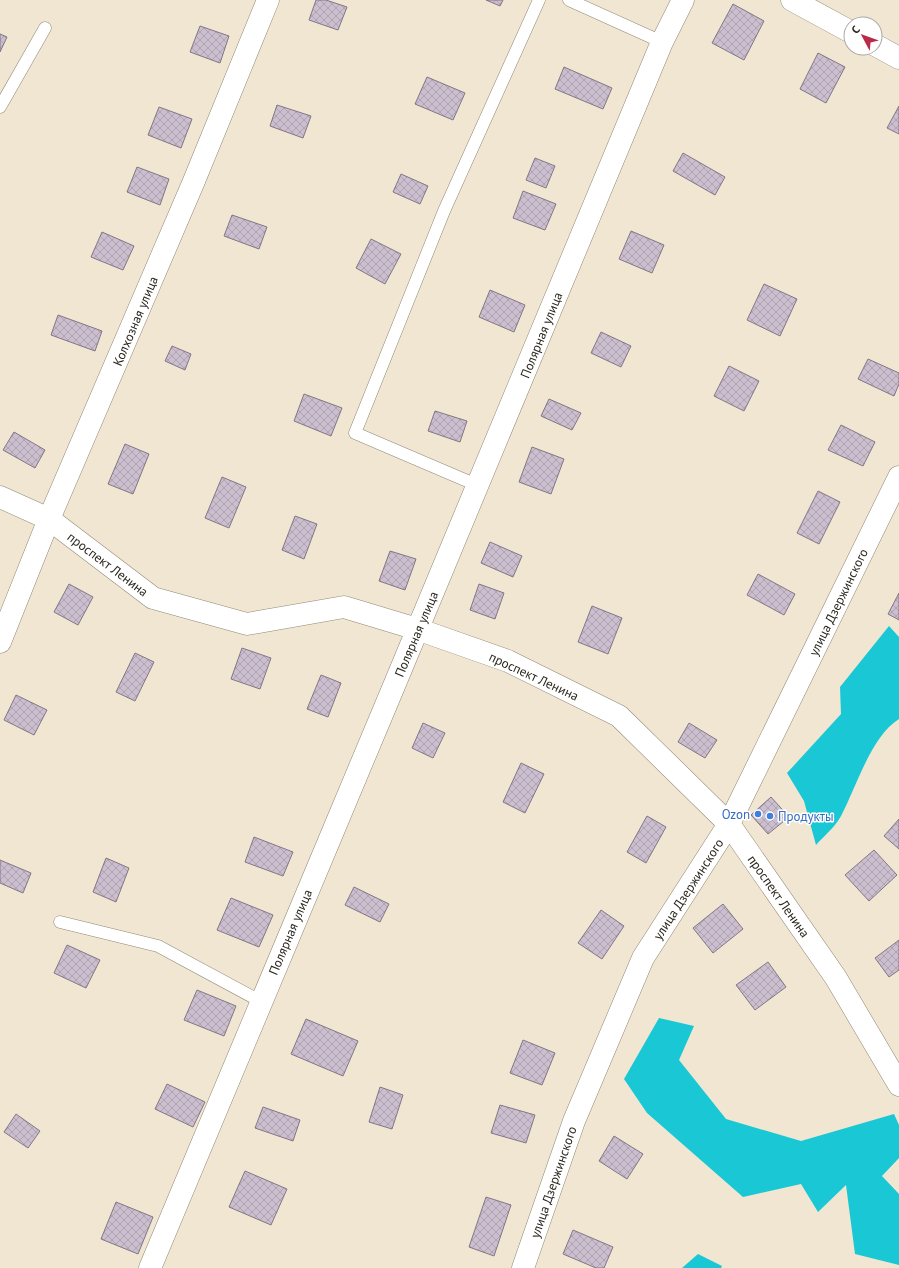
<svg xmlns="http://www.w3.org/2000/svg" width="899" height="1268" viewBox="0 0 899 1268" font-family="'PT Sans',sans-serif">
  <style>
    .water { fill: #19c8d4 }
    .building { fill: url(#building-cross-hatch); stroke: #837686 }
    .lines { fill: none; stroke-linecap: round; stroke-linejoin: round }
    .lane-casing { stroke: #918876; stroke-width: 13 }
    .street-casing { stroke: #918876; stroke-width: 23 }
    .lane { stroke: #fff; stroke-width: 12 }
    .street { stroke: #fff; stroke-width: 22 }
    .shop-dot { fill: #3f7fe0; stroke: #fff; stroke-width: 1.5 }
    .labels { text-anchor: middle; stroke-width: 3; stroke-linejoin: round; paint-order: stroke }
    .street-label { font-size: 13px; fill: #2a271f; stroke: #fff }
    .shop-label { font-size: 13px; fill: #366cbe; stroke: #fff; text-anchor: end }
  </style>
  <defs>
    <pattern id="building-cross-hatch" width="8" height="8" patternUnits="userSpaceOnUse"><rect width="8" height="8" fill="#cbbecf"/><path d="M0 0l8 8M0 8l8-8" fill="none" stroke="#aea3b1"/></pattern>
  </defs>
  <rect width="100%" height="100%" fill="#f0e6d2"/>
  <path class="water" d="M889,626L899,637V719C871,736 856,788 841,816C835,827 824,836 816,845L804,801L787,773L841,714L840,687Z
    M659,1018L694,1026L679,1060L726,1119L801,1141L894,1114L899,1125V1158L882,1176L899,1194V1265L855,1254L846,1185L818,1212L801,1184L743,1197L647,1113L624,1079Z
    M698,1254L722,1266L721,1268H682Z"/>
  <path class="building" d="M316,0H326L347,7L338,30L309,20Z
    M486,0H503L500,6Z
    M733,4L764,21L744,60L712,43Z
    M200,26L229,36L220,63L190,52Z
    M0,34L7,37L0,52Z
    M818,53L845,67L826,103L800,89Z
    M564,67L612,88L603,109L555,89Z
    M427,77L465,93L453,120L415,104Z
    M277,105L311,116L303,138L270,126Z
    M899,106V134L887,128Z
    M159,107L192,119L181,148L148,135Z
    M683,153L725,177L715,195L673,171Z
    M535,158L555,166L546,188L526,180Z
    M137,167L169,179L160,205L127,192Z
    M401,174L428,186L420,204L393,192Z
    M523,191L556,204L545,230L513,218Z
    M232,215L267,227L259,249L224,236Z
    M631,231L664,245L652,273L619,259Z
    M102,232L134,246L123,270L91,257Z
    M371,239L401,254L385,284L356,268Z
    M764,284L797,299L780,336L747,320Z
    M490,290L525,305L514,332L479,317Z
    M58,315L102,331L95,351L51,335Z
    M601,332L631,346L621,367L591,353Z
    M172,346L191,354L185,370L165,361Z
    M868,359L899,373V384L894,396L858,379Z
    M729,366L759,381L744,411L714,396Z
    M304,394L342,408L331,436L294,421Z
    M549,399L581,413L572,430L541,416Z
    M435,411L467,421L460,442L428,431Z
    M841,425L875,442L863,466L828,450Z
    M14,432L45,450L35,468L3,450Z
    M125,444L149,454L133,494L108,484Z
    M532,447L564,459L551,494L519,482Z
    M222,477L246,487L229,528L205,518Z
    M818,491L840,502L819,544L797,533Z
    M295,516L317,524L304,559L282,550Z
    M490,542L522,556L513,577L481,563Z
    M390,551L416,559L405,590L379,581Z
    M758,574L795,594L784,615L747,595Z
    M69,584L93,597L78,625L54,612Z
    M479,584L504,593L495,619L470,610Z
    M899,593V620L888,614Z
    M592,606L622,618L608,654L578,642Z
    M242,648L271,658L260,689L231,679Z
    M135,653L154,662L135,701L116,692Z
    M321,675L341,683L328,717L307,709Z
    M16,695L47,710L34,735L4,720Z
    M423,723L445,733L433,758L412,748Z
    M689,723L717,740L705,758L678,742Z
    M521,763L544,774L525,813L503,802Z
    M771,797L789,817L768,834L751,815Z
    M647,816L666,827L646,863L627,852Z
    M899,819V849L884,836Z
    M254,837L293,852L283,876L245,862Z
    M874,850L897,875L869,901L845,875Z
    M106,858L129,868L116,902L93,892Z
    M0,860L31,873L23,893L0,883Z
    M354,887L389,904L380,922L345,905Z
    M231,898L273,915L259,947L217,930Z
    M723,904L743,929L713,953L693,928Z
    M601,910L624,926L602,959L578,943Z
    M899,940V970L889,977L875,958Z
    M67,945L100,960L86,988L54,973Z
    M768,962L786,987L755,1010L736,985Z
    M197,990L236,1006L224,1036L184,1020Z
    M306,1019L358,1041L343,1076L291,1054Z
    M523,1040L555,1053L542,1085L510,1073Z
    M167,1084L205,1102L193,1127L155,1109Z
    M380,1087L403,1095L392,1129L369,1122Z
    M500,1105L535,1115L526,1143L491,1133Z
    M263,1107L300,1120L293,1141L255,1128Z
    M16,1114L40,1131L28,1148L4,1132Z
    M614,1136L643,1154L627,1179L599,1161Z
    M245,1171L287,1189L271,1225L229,1207Z
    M486,1197L511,1205L494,1256L469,1247Z
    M116,1202L153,1217L138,1254L101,1239Z
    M573,1230L613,1247L604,1268H596L563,1254Z"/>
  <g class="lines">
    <defs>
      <path id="lane" d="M569,0L662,42
        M0,107L45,28
        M479,486L355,433L444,211L539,0
        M60,922L158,946L262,1002"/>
      <path id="street" d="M792,0L851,32
        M875,45L899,58
        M0,497L49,519L153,598L247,624L344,607L417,629L508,661L619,716L729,824L836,978L899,1085
        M0,642L49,519L194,181L268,0
        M150,1268C321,859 493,452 662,42L683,0
        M523,1268L574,1121L643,958L729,824L899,477"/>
    </defs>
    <use href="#lane" class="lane-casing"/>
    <use href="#street" class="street-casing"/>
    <use href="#lane" class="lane"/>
    <use href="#street" class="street"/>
  </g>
  <g class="shop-dot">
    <circle cx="758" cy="814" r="4"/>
    <circle cx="770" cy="816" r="4"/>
  </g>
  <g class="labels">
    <g class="street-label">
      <text transform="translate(135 321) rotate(-67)" y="5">Колхозная улица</text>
      <text transform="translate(541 335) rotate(-68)" y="5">Полярная улица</text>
      <text transform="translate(108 564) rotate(37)" y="5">проспект Ленина</text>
      <text transform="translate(838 602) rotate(-64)" y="5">улица Дзержинского</text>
      <text transform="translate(416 634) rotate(-67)" y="5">Полярная улица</text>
      <text transform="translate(534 676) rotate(25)" y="5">проспект Ленина</text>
      <text transform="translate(688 889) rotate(-57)" y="5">улица Дзержинского</text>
      <text transform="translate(779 896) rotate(55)" y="5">проспект Ленина</text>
      <text transform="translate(290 932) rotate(-67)" y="5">Полярная улица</text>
      <text transform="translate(553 1182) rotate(-71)" y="5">улица Дзержинского</text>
    </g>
    <g class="shop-label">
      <text x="750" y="819">Ozon</text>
      <text x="778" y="821" text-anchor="start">Продукты</text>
    </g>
  </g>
  <g transform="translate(863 36) rotate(311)"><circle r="19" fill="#ffffff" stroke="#aaa9a5"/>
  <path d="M0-3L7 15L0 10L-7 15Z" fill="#bb2a46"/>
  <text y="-6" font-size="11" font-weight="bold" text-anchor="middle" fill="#2a271f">С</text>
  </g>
</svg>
